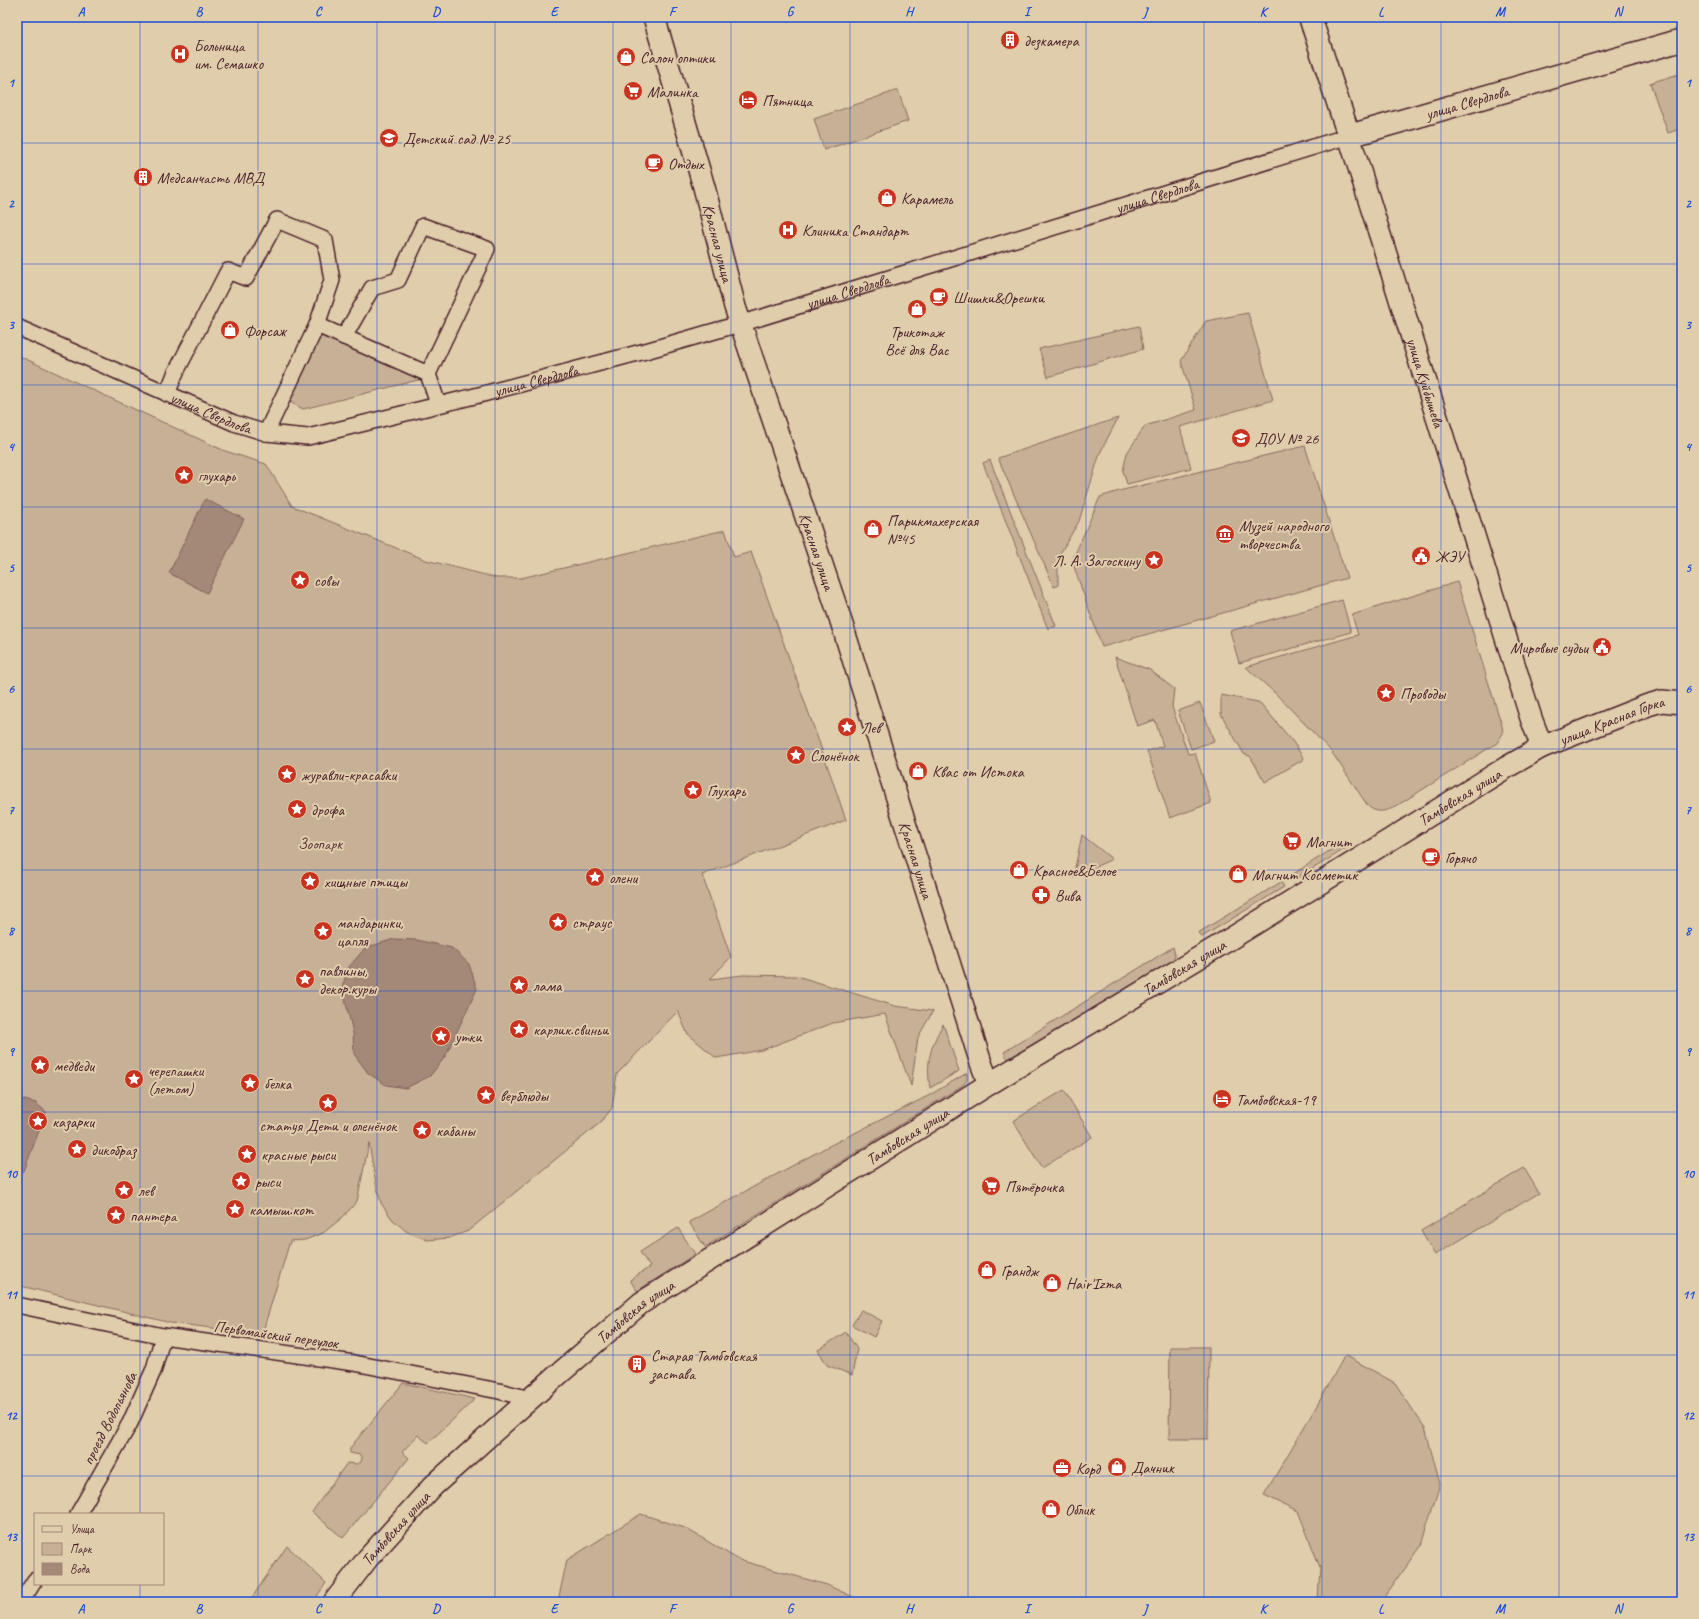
<svg xmlns="http://www.w3.org/2000/svg" width="1699" height="1619" viewBox="0 0 1699 1619" font-family="Caveat,sans-serif">
  <style>
    .green { fill: #c7b196; stroke: #886860 }
    .water { fill: #a48878; stroke: #805e59 }
    .lines { fill: none; stroke-linecap: round; stroke-linejoin: round }
    .street-casing { stroke: #4a1f2b; stroke-width: 18 }
    .secondary-casing { stroke: #4a1f2b; stroke-width: 24 }
    .primary-casing { stroke: #4a1f2b; stroke-width: 25 }
    .street { stroke: #dfcdab; stroke-width: 15 }
    .secondary { stroke: #dfcdab; stroke-width: 21 }
    .primary { stroke: #dfcdab; stroke-width: 22 }
    .grid { fill: none; stroke: #1d4ed8; stroke-width: 1; stroke-opacity: 0.55 }
    .labels { text-anchor: middle; stroke-width: 4; stroke-linejoin: round; paint-order: stroke }
    .poi-label { font-size: 16px; fill: #4a1f2b; stroke: #dfcdab; text-anchor: start }
    .street-label { font-size: 16px; fill: #4a1f2b; stroke: #dfcdab }
    .park-label { font-size: 16px; fill: #5d353b; stroke: #dfcdab }
    .neatline { fill: none; stroke: #1d4ed8; stroke-width: 1.5 }
    .grid-label { font-size: 13px; text-anchor: middle; font-weight: bold; fill: #1d4ed8 }
  </style>
  <rect width="100%" height="100%" fill="#dfcdab"/>
  <filter id="ink" filterUnits="userSpaceOnUse"><feTurbulence type="fractalNoise" baseFrequency=".025" numOctaves="2"/><feDisplacementMap in="SourceGraphic" scale="8" xChannelSelector="R" yChannelSelector="G"/><feConvolveMatrix kernelMatrix="1 2 1 2 8 2 1 2 1" color-interpolation-filters="sRGB"/></filter>
  <g filter="url(#ink)">
    <path class="green" d="M1682,73V128L1668,133L1650,83Z
      M898,90L908,121L824,150L814,119Z
      M1248,313L1273,400L1180,427L1191,468L1127,484L1123,471L1127,453L1145,426L1196,410L1181,361L1206,321Z
      M1139,326L1143,349L1048,377L1039,349Z
      M320,333L422,379L303,409L286,400Z
      M17,355L225,451L266,464L292,506L426,560L497,578H521L725,530L734,557L751,552L823,753L846,820L702,875L731,957L710,979L743,975L797,976L895,1006L933,1011L918,1037L911,1086L885,1014L833,1023L762,1050L716,1058L687,1033L678,1011L617,1074L612,1108L601,1122L468,1231L449,1238L427,1240L406,1231L392,1219L381,1203L376,1184L369,1143L357,1201L343,1217L323,1233L305,1240L290,1241L264,1328L260,1332L254,1333L171,1323L17,1285Z
      M1118,418L1100,453L1079,521L1058,557V585L1054,587L998,458Z
      M1305,446L1347,578L1102,647L1072,561L1100,497L1119,491Z
      M990,460L1056,626L1048,629L983,463Z
      M1457,582L1502,726L1503,733L1497,743L1393,808C1384,812 1375,813 1368,806L1331,751L1276,694L1246,667L1358,635L1352,615Z
      M1342,600L1351,632L1239,663L1230,631Z
      M1115,657L1150,670L1174,689L1172,707L1188,754L1195,753L1211,803L1170,818L1147,751L1163,746L1155,720L1137,726Z
      M1221,695L1258,702L1261,704L1293,742L1304,759L1265,782L1250,756L1244,754L1221,714Z
      M1200,703L1214,741L1191,749L1178,711Z
      M1082,835L1112,859L1073,877Z
      M1345,841L1348,847L1293,881L1290,876Z
      M1281,882L1284,887L1202,937L1198,933Z
      M1173,947L1175,955L1173,961L1008,1059L1004,1052Z
      M943,1024L959,1071L930,1088C926,1062 930,1047 943,1024Z
      M967,1073V1080L963,1085L705,1247L689,1222L825,1148L928,1096Z
      M1064,1090L1092,1137L1042,1168L1013,1121Z
      M1524,1168L1539,1193L1435,1255L1421,1231Z
      M678,1228L695,1254L637,1291L630,1280L650,1267L640,1252Z
      M861,1310L882,1321L874,1337L852,1325Z
      M846,1332L857,1349L852,1375L827,1365L818,1350Z
      M1170,1347H1209L1208,1439H1169Z
      M1345,1355L1395,1383L1425,1428L1440,1484L1421,1545L1384,1597V1602H1318L1320,1567L1298,1511L1264,1495L1319,1402Z
      M403,1383L475,1399L428,1443L418,1435L402,1452L409,1458L343,1538L312,1512L347,1463L357,1464L361,1462L362,1458L360,1455L350,1453V1448Z
      M641,1514L685,1528L739,1560L827,1585L864,1602L558,1601L567,1560Z
      M287,1546L326,1583L313,1602H249Z"/>
    <path class="water" d="M205,499L244,519L207,593L169,573Z
      M394,939L417,940L452,948L469,964L477,989L445,1057L430,1076L406,1088L386,1085L368,1073L354,1054L353,1033L342,987L349,967L365,948Z
      M17,1098L36,1103L46,1112L24,1171L17,1176Z"/>
    <g class="lines">
      <defs>
        <g id="street">
          <path id="s1" d="M17,327L234,423L266,433L308,437L483,394L649,350L753,320L1349,136"/>
          <path d="M344,337L372,288L398,280L423,226L487,249L428,374L438,404"/>
          <path d="M167,394L175,374L228,271L246,278L277,220L325,240L332,280L317,325"/>
          <path d="M266,433L317,325L428,374"/>
          <path d="M17,1305L163,1336L354,1363L499,1391L530,1399"/>
          <path d="M78,1514L130,1423L154,1369L163,1336"/>
          <path d="M21,1602L35,1580"/>
        </g>
        <g id="secondary">
          <path id="s2" d="M654,17L704,187L735,307L838,612L981,1063L989,1084"/>
          <path id="s3" d="M1349,136L1531,718L1542,747"/>
          <path id="s4" d="M334,1602L368,1558L433,1486L530,1399L641,1303L989,1084L1235,936L1507,767L1542,747L1648,705L1662,701L1682,703"/>
        </g>
        <g id="primary">
          <path id="s5" d="M1310,17L1349,136L1682,40"/>
        </g>
      </defs>
      <use href="#street" class="street-casing"/>
      <use href="#secondary" class="secondary-casing"/>
      <use href="#primary" class="primary-casing"/>
      <use href="#street" class="street"/>
      <use href="#secondary" class="secondary"/>
      <use href="#primary" class="primary"/>
    </g>
  </g>
  <path class="grid" d="M140,17V1514M258,17V1602M377,17V1602M495,17V1602M613,17V1602M731,17V1602M850,17V1602M968,17V1602M1086,17V1602M1204,17V1602M1322,17V1602M1441,17V1602M1559,17V1602M17,143H1682M17,264H1682M17,385H1682M17,507H1682M17,628H1682M17,749H1682M17,870H1682M17,991H1682M17,1112H1682M17,1234H1682M17,1355H1682M17,1476H1682M140,1584V1602"/>
  <defs>
    <symbol id="building-disc" viewBox="-11 -11 22 22"><circle r="9.5" fill="#c8321e" stroke="#dfcdab"/><path d="M-4-6H4V6H1V3H-1V6H-4ZM-2.5-4.3h1.7v1.8h-1.7ZM.8-4.3h1.7v1.8H.8ZM-2.5-1h1.7V.8h-1.7ZM.8-1h1.7V.8H.8Z" fill="#fff"/></symbol>
    <symbol id="hospital-disc" viewBox="-11 -11 22 22"><circle r="9.5" fill="#c8321e" stroke="#dfcdab"/><path d="M-5-5h3v3.5h4V-5h3V5h-3V1.5h-4V5h-3Z" fill="#fff"/></symbol>
    <symbol id="shop-disc" viewBox="-11 -11 22 22"><circle r="9.5" fill="#c8321e" stroke="#dfcdab"/><path d="M-5-2.5h2.3a2.7 3.5 0 0 1 5.4 0H5L5.5 6h-11ZM-1.5-2.5h3a1.5 2.3 0 0 0-3 0Z" fill="#fff"/></symbol>
    <symbol id="supermarket-disc" viewBox="-11 -11 22 22"><circle r="9.5" fill="#c8321e" stroke="#dfcdab"/><path d="M-6-5.5h2.5l.6 2H6L4.5 2H-2.5L-4.4-4H-6ZM-1.5 3.2a1.3 1.3 0 1 0 .1 0ZM3 3.2a1.3 1.3 0 1 0 .1 0Z" fill="#fff"/></symbol>
    <symbol id="hotel-disc" viewBox="-11 -11 22 22"><circle r="9.5" fill="#c8321e" stroke="#dfcdab"/><path d="M-6-4.5h1.5V1H6V5H4.5V3h-9V5H-6ZM-4 0a1.8 1.8 0 1 1 3.6 0ZM.5 0V-2.5h3Q6-2.5 6 0Z" fill="#fff"/></symbol>
    <symbol id="school-disc" viewBox="-11 -11 22 22"><circle r="9.5" fill="#c8321e" stroke="#dfcdab"/><path d="M0-5L7-2L0 1L-7-2ZM-4 1L0 2.5L4 1V4Q0 6-4 4Z" fill="#fff"/></symbol>
    <symbol id="cafe-disc" viewBox="-11 -11 22 22"><circle r="9.5" fill="#c8321e" stroke="#dfcdab"/><path d="M-5.5-4.5H6V0H3Q3 3.5 0 3.5H-2.5Q-5.5 3.5-5.5 0ZM3-3.2v2h1.7v-2ZM-6 4.5H4V6H-6Z" fill="#fff"/></symbol>
    <symbol id="sight-disc" viewBox="-11 -11 22 22"><circle r="9.5" fill="#c8321e" stroke="#dfcdab"/><path d="M0-6L1.8-2.2L6-1.7L2.9 1.2L3.7 5.4L0 3.3L-3.7 5.4L-2.9 1.2L-6-1.7L-1.8-2.2Z" fill="#fff"/></symbol>
    <symbol id="museum-disc" viewBox="-11 -11 22 22"><circle r="9.5" fill="#c8321e" stroke="#dfcdab"/><path d="M0-6L6-3V-2H-6V-3ZM-5-1h2V3h-2ZM-1-1h2V3h-2ZM3-1h2V3H3ZM-6 4H6V6H-6Z" fill="#fff"/></symbol>
    <symbol id="civic-disc" viewBox="-11 -11 22 22"><circle r="9.5" fill="#c8321e" stroke="#dfcdab"/><path d="M-.6-6.5H3V-4.5H.6V-3L4-1V1h2V6H-6V1h2V-1L-.6-3ZM-1.2 2.5V6h2.4V2.5Z" fill="#fff"/></symbol>
    <symbol id="pharmacy-disc" viewBox="-11 -11 22 22"><circle r="9.5" fill="#c8321e" stroke="#dfcdab"/><path d="M-2-6h4v4h4v4h-4v4h-4v-4h-4v-4h4Z" fill="#fff"/></symbol>
    <symbol id="office-disc" viewBox="-11 -11 22 22"><circle r="9.5" fill="#c8321e" stroke="#dfcdab"/><path d="M-6-3h4V-5.5h4V-3h4V5H-6ZM-1-4.5V-3h2v-1.5ZM-6 0V1H6V0Z" fill="#fff"/></symbol>
  </defs>
  <g fill-rule="evenodd">
    <use href="#building-disc" x="999" y="29" width="22" height="22"/>
    <use href="#hospital-disc" x="169" y="43" width="22" height="22"/>
    <use href="#shop-disc" x="615" y="46" width="22" height="22"/>
    <use href="#supermarket-disc" x="622" y="80" width="22" height="22"/>
    <use href="#hotel-disc" x="737" y="89" width="22" height="22"/>
    <use href="#school-disc" x="378" y="127" width="22" height="22"/>
    <use href="#cafe-disc" x="643" y="152" width="22" height="22"/>
    <use href="#building-disc" x="132" y="166" width="22" height="22"/>
    <use href="#shop-disc" x="876" y="187" width="22" height="22"/>
    <use href="#hospital-disc" x="777" y="219" width="22" height="22"/>
    <use href="#cafe-disc" x="928" y="286" width="22" height="22"/>
    <use href="#shop-disc" x="906" y="298" width="22" height="22"/>
    <use href="#shop-disc" x="219" y="319" width="22" height="22"/>
    <use href="#school-disc" x="1230" y="427" width="22" height="22"/>
    <use href="#sight-disc" x="173" y="464" width="22" height="22"/>
    <use href="#shop-disc" x="862" y="518" width="22" height="22"/>
    <use href="#museum-disc" x="1214" y="523" width="22" height="22"/>
    <use href="#civic-disc" x="1410" y="545" width="22" height="22"/>
    <use href="#sight-disc" x="1143" y="549" width="22" height="22"/>
    <use href="#sight-disc" x="289" y="569" width="22" height="22"/>
    <use href="#civic-disc" x="1591" y="636" width="22" height="22"/>
    <use href="#sight-disc" x="1375" y="682" width="22" height="22"/>
    <use href="#sight-disc" x="836" y="716" width="22" height="22"/>
    <use href="#sight-disc" x="785" y="744" width="22" height="22"/>
    <use href="#shop-disc" x="907" y="760" width="22" height="22"/>
    <use href="#sight-disc" x="276" y="763" width="22" height="22"/>
    <use href="#sight-disc" x="682" y="779" width="22" height="22"/>
    <use href="#sight-disc" x="286" y="798" width="22" height="22"/>
    <use href="#supermarket-disc" x="1281" y="830" width="22" height="22"/>
    <use href="#cafe-disc" x="1420" y="846" width="22" height="22"/>
    <use href="#shop-disc" x="1008" y="859" width="22" height="22"/>
    <use href="#shop-disc" x="1227" y="863" width="22" height="22"/>
    <use href="#sight-disc" x="584" y="866" width="22" height="22"/>
    <use href="#sight-disc" x="299" y="870" width="22" height="22"/>
    <use href="#pharmacy-disc" x="1030" y="884" width="22" height="22"/>
    <use href="#sight-disc" x="547" y="911" width="22" height="22"/>
    <use href="#sight-disc" x="312" y="920" width="22" height="22"/>
    <use href="#sight-disc" x="294" y="968" width="22" height="22"/>
    <use href="#sight-disc" x="508" y="974" width="22" height="22"/>
    <use href="#sight-disc" x="508" y="1018" width="22" height="22"/>
    <use href="#sight-disc" x="430" y="1025" width="22" height="22"/>
    <use href="#sight-disc" x="29" y="1054" width="22" height="22"/>
    <use href="#sight-disc" x="123" y="1068" width="22" height="22"/>
    <use href="#sight-disc" x="239" y="1072" width="22" height="22"/>
    <use href="#sight-disc" x="475" y="1084" width="22" height="22"/>
    <use href="#hotel-disc" x="1211" y="1088" width="22" height="22"/>
    <use href="#sight-disc" x="317" y="1092" width="22" height="22"/>
    <use href="#sight-disc" x="27" y="1110" width="22" height="22"/>
    <use href="#sight-disc" x="411" y="1119" width="22" height="22"/>
    <use href="#sight-disc" x="66" y="1138" width="22" height="22"/>
    <use href="#sight-disc" x="236" y="1143" width="22" height="22"/>
    <use href="#sight-disc" x="230" y="1170" width="22" height="22"/>
    <use href="#supermarket-disc" x="980" y="1175" width="22" height="22"/>
    <use href="#sight-disc" x="113" y="1179" width="22" height="22"/>
    <use href="#sight-disc" x="224" y="1198" width="22" height="22"/>
    <use href="#sight-disc" x="105" y="1204" width="22" height="22"/>
    <use href="#shop-disc" x="976" y="1259" width="22" height="22"/>
    <use href="#shop-disc" x="1041" y="1272" width="22" height="22"/>
    <use href="#building-disc" x="626" y="1353" width="22" height="22"/>
    <use href="#shop-disc" x="1106" y="1456" width="22" height="22"/>
    <use href="#office-disc" x="1051" y="1457" width="22" height="22"/>
    <use href="#shop-disc" x="1040" y="1498" width="22" height="22"/>
  </g>
  <g class="labels">
    <g class="poi-label">
      <text x="1024" y="46">дезкамера</text>
      <text x="194" y="51">Больница<tspan x="194" dy="18">им. Семашко</tspan></text>
      <text x="640" y="63">Салон оптики</text>
      <text x="647" y="97">Малинка</text>
      <text x="762" y="106">Пятница</text>
      <text x="403" y="144">Детский сад № 25</text>
      <text x="668" y="169">Отдых</text>
      <text x="157" y="183">Медсанчасть МВД</text>
      <text x="901" y="204">Карамель</text>
      <text x="802" y="236">Клиника Стандарт</text>
      <text x="953" y="303">Шишки&amp;Орешки</text>
      <text x="244" y="336">Форсаж</text>
      <text x="917" y="337" text-anchor="middle">Трикотаж<tspan x="917" dy="18">Всё для Вас</tspan></text>
      <text x="1255" y="444">ДОУ № 26</text>
      <text x="198" y="481">глухарь</text>
      <text x="887" y="526">Парикмахерская<tspan x="887" dy="18">№45</tspan></text>
      <text x="1239" y="531">Музей народного<tspan x="1239" dy="18">творчества</tspan></text>
      <text x="1435" y="562">ЖЭУ</text>
      <text x="1140" y="566" text-anchor="end">Л. А. Загоскину</text>
      <text x="314" y="586">совы</text>
      <text x="1588" y="653" text-anchor="end">Мировые судьи</text>
      <text x="1400" y="699">Проводы</text>
      <text x="861" y="733">Лев</text>
      <text x="810" y="761">Слонёнок</text>
      <text x="932" y="777">Квас от Истока</text>
      <text x="301" y="780">журавли-красавки</text>
      <text x="707" y="796">Глухарь</text>
      <text x="311" y="815">дрофа</text>
      <text x="1306" y="847">Магнит</text>
      <text x="1445" y="863">Горячо</text>
      <text x="1033" y="876">Красное&amp;Белое</text>
      <text x="1252" y="880">Магнит Косметик</text>
      <text x="609" y="883">олени</text>
      <text x="324" y="887">хищные птицы</text>
      <text x="1055" y="901">Вива</text>
      <text x="337" y="928">мандаринки,<tspan x="337" dy="18">цапля</tspan></text>
      <text x="572" y="928">страус</text>
      <text x="319" y="976">павлины,<tspan x="319" dy="18">декор.куры</tspan></text>
      <text x="533" y="991">лама</text>
      <text x="533" y="1035">карлик.свиньи</text>
      <text x="455" y="1042">утки</text>
      <text x="54" y="1071">медведи</text>
      <text x="148" y="1076">черепашки<tspan x="148" dy="18">(летом)</tspan></text>
      <text x="264" y="1089">белка</text>
      <text x="500" y="1101">верблюды</text>
      <text x="1236" y="1105">Тамбовская-19</text>
      <text x="52" y="1127">казарки</text>
      <text x="328" y="1131" text-anchor="middle">статуя Дети и оленёнок</text>
      <text x="436" y="1136">кабаны</text>
      <text x="91" y="1155">дикобраз</text>
      <text x="261" y="1160">красные рыси</text>
      <text x="255" y="1187">рыси</text>
      <text x="1005" y="1192">Пятёрочка</text>
      <text x="138" y="1196">лев</text>
      <text x="249" y="1215">камыш.кот</text>
      <text x="130" y="1221">пантера</text>
      <text x="1001" y="1276">Грандж</text>
      <text x="1066" y="1289">Hair'Izma</text>
      <text x="651" y="1361">Старая Тамбовская<tspan x="651" dy="18">застава</tspan></text>
      <text x="1131" y="1473">Дачник</text>
      <text x="1076" y="1474">Корд</text>
      <text x="1065" y="1515">Облик</text>
    </g>
    <g class="street-label">
      <text dy="6" stroke="none"><textPath href="#s5" startOffset="248">улица Свердлова</textPath></text>
      <text dy="6" stroke="none"><textPath href="#s1" startOffset="1196">улица Свердлова</textPath></text>
      <text dy="6" stroke="none"><textPath href="#s2" startOffset="235">Красная улица</textPath></text>
      <text dy="6" stroke="none"><textPath href="#s1" startOffset="872">улица Свердлова</textPath></text>
      <text dy="6" stroke="none"><textPath href="#s1" startOffset="548">улица Свердлова</textPath></text>
      <text dy="6" stroke="none"><textPath href="#s3" startOffset="258">улица Куйбышева</textPath></text>
      <text dy="6" stroke="none"><textPath href="#s1" startOffset="212">улица Свердлова</textPath></text>
      <text dy="6" stroke="none"><textPath href="#s2" startOffset="559">Красная улица</textPath></text>
      <text dy="6" stroke="none"><textPath href="#s4" startOffset="1563">улица Красная Горка</textPath></text>
      <text dy="6" stroke="none"><textPath href="#s4" startOffset="1392">Тамбовская улица</textPath></text>
      <text dy="6" stroke="none"><textPath href="#s2" startOffset="883">Красная улица</textPath></text>
      <text dy="6" stroke="none"><textPath href="#s4" startOffset="1068">Тамбовская улица</textPath></text>
      <text dy="6" stroke="none"><textPath href="#s4" startOffset="744">Тамбовская улица</textPath></text>
      <text dy="6" stroke="none"><textPath href="#s4" startOffset="420">Тамбовская улица</textPath></text>
      <text transform="translate(276 1334) rotate(8)" y="6">Первомайский переулок</text>
      <text transform="translate(109 1418) rotate(-63)" y="6">проезд Водопьянова</text>
      <text dy="6" stroke="none"><textPath href="#s4" startOffset="96">Тамбовская улица</textPath></text>
    </g>
    <g class="park-label">
      <text x="320" y="849">Зоопарк</text>
    </g>
  </g>
  <rect width="1699" height="1619" fill="none" stroke="#dfcdab" stroke-width="44"/>
  <rect x="34" y="1513" width="130" height="72" fill="#dfcdab" stroke="#a38778"/>
  <rect x="42" y="1526" width="20" height="6" fill="#dfcdab" stroke="#a38778"/>
  <text x="70" y="1533" font-size="12" fill="#4a1f2b">Улица</text>
  <rect x="42" y="1543" width="20" height="12" fill="#c7b196" stroke="#a38778"/>
  <text x="70" y="1553" font-size="12" fill="#4a1f2b">Парк</text>
  <rect x="42" y="1563" width="20" height="12" fill="#a48878" stroke="#a38778"/>
  <text x="70" y="1573" font-size="12" fill="#4a1f2b">Вода</text>
  <rect x="22" y="22" width="1655" height="1575" class="neatline"/>
  <g class="grid-label">
    <text x="81" y="16">A</text>
    <text x="199" y="16">B</text>
    <text x="318" y="16">C</text>
    <text x="436" y="16">D</text>
    <text x="554" y="16">E</text>
    <text x="672" y="16">F</text>
    <text x="790" y="16">G</text>
    <text x="909" y="16">H</text>
    <text x="1027" y="16">I</text>
    <text x="1145" y="16">J</text>
    <text x="1263" y="16">K</text>
    <text x="1381" y="16">L</text>
    <text x="1500" y="16">M</text>
    <text x="1618" y="16">N</text>
    <text x="11" y="87">1</text>
    <text x="1688" y="87">1</text>
    <text x="11" y="208">2</text>
    <text x="1688" y="208">2</text>
    <text x="11" y="329">3</text>
    <text x="1688" y="329">3</text>
    <text x="11" y="451">4</text>
    <text x="1688" y="451">4</text>
    <text x="11" y="572">5</text>
    <text x="1688" y="572">5</text>
    <text x="11" y="693">6</text>
    <text x="1688" y="693">6</text>
    <text x="11" y="814">7</text>
    <text x="1688" y="814">7</text>
    <text x="11" y="935">8</text>
    <text x="1688" y="935">8</text>
    <text x="11" y="1056">9</text>
    <text x="1688" y="1056">9</text>
    <text x="11" y="1178">10</text>
    <text x="1688" y="1178">10</text>
    <text x="11" y="1299">11</text>
    <text x="1688" y="1299">11</text>
    <text x="11" y="1420">12</text>
    <text x="1688" y="1420">12</text>
    <text x="11" y="1541">13</text>
    <text x="1688" y="1541">13</text>
    <text x="81" y="1613">A</text>
    <text x="199" y="1613">B</text>
    <text x="318" y="1613">C</text>
    <text x="436" y="1613">D</text>
    <text x="554" y="1613">E</text>
    <text x="672" y="1613">F</text>
    <text x="790" y="1613">G</text>
    <text x="909" y="1613">H</text>
    <text x="1027" y="1613">I</text>
    <text x="1145" y="1613">J</text>
    <text x="1263" y="1613">K</text>
    <text x="1381" y="1613">L</text>
    <text x="1500" y="1613">M</text>
    <text x="1618" y="1613">N</text>
  </g>
</svg>
